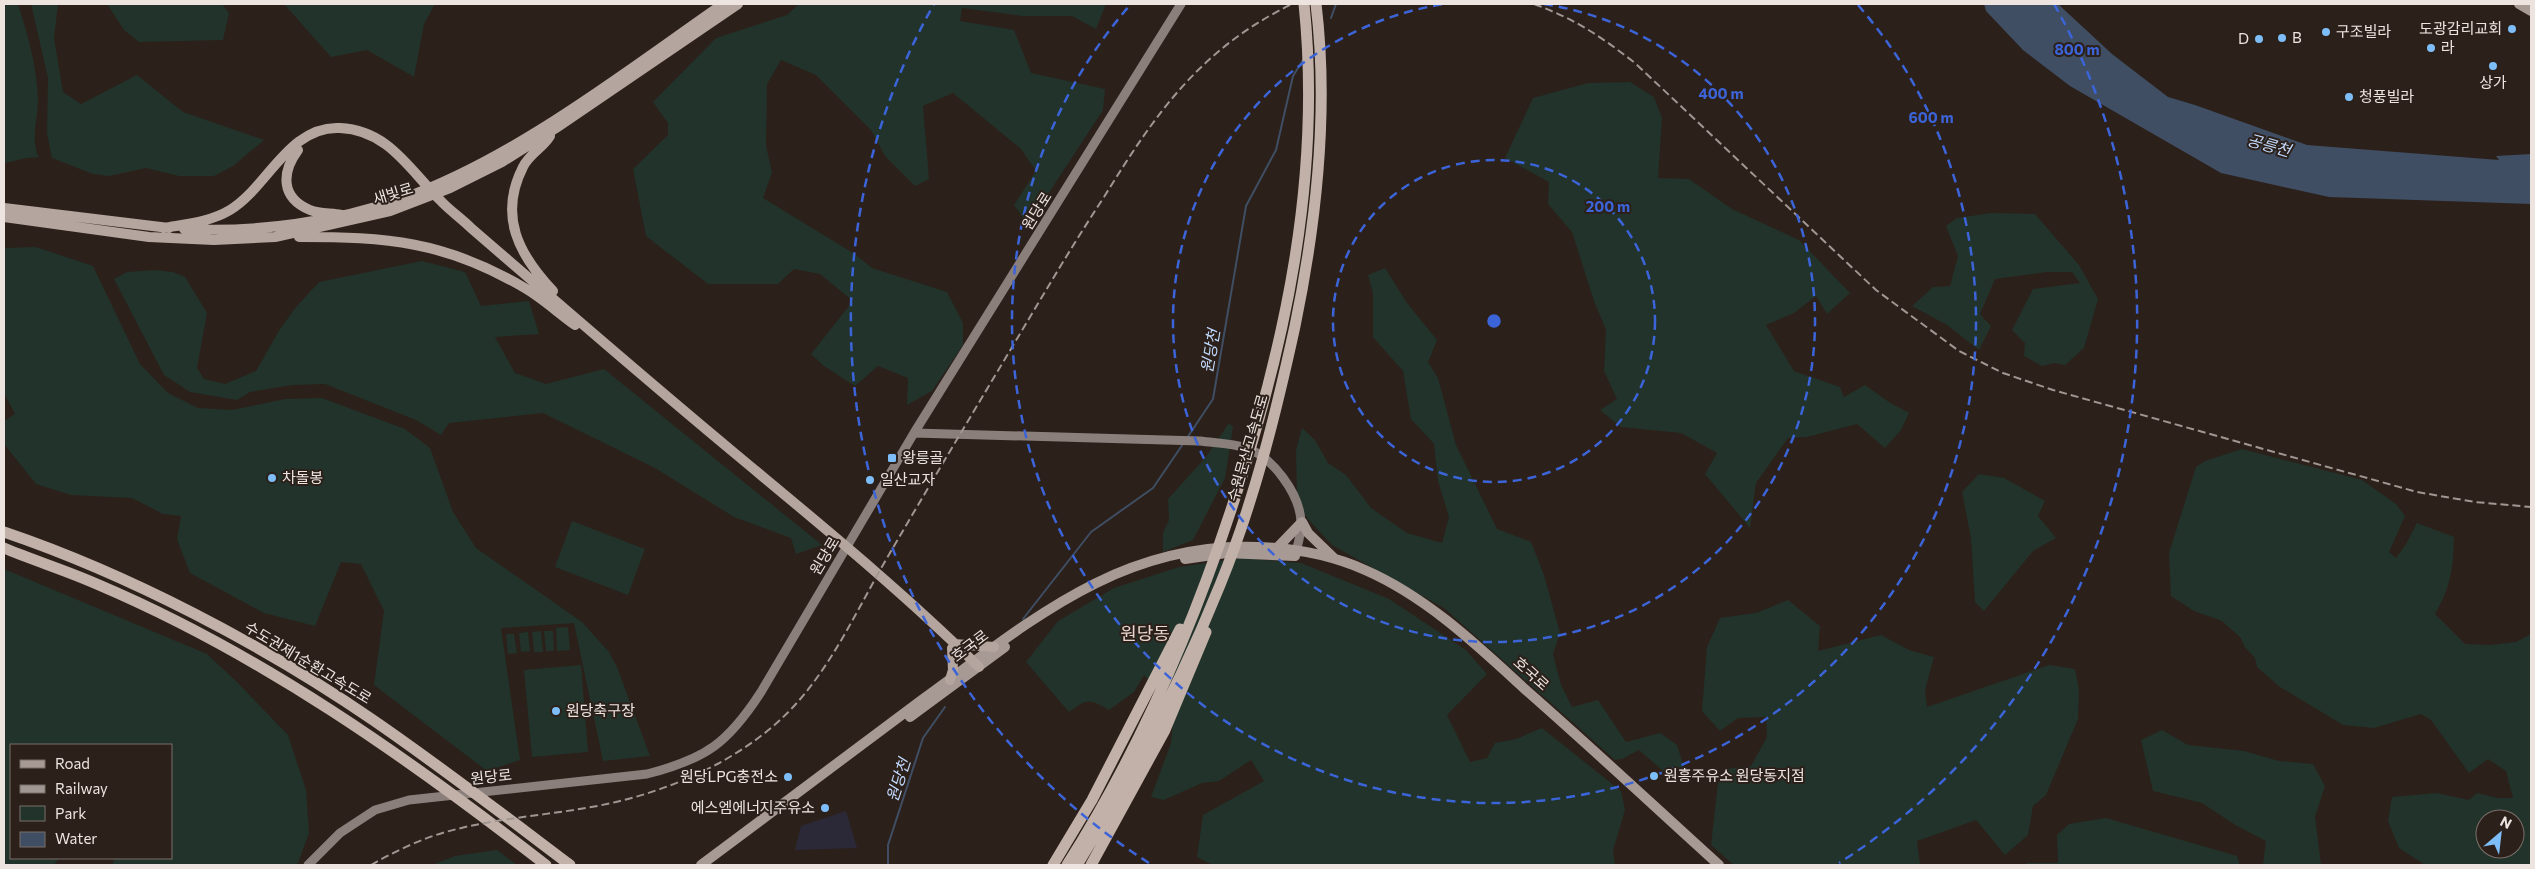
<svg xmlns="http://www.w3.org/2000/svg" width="2535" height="869" viewBox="0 0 2535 869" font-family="Commissioner,'Noto Sans KR',sans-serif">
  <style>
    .industrial { fill: #2b2838 }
    .green { fill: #21332a; fill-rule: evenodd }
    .water { fill: #3f4e63 }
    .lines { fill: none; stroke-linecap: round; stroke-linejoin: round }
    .stream { stroke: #3f4e63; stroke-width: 2 }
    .secondary { stroke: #8a7f7b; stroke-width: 9 }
    .primary { stroke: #a79993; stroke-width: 10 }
    .trunk { stroke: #b4a59e; stroke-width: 10 }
    .motorway { stroke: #c2b1a9; stroke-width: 11 }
    .rail { stroke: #a19792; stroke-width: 2; stroke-dasharray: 8 4; stroke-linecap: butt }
    .ring { fill: none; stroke: #3c64d9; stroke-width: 2.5; stroke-dasharray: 9 6 }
    .poi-dot { fill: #7dbef9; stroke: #2c201a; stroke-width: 2 }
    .labels { text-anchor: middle; stroke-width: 4; stroke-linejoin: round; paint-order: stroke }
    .poi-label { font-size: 15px; fill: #ede4e0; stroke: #2c201a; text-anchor: start }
    .street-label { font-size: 15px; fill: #ede4e0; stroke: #2c201a }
    .water-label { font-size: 16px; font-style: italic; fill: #c2dbff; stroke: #2c201a }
    .quarter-label { font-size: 18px; fill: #e9d7cf; stroke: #2c201a }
    .centre { fill: #3c64d9; stroke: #2c201a; stroke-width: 2.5 }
    .ring-label { font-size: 15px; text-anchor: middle; font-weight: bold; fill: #3c64d9; stroke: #2c201a; stroke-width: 4; stroke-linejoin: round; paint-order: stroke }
  </style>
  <rect width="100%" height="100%" fill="#2c201a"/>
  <path class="industrial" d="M846,811L857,848L795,850L801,826Z"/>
  <path class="green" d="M4,4H18C28,35 37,67 38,100C38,119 30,139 39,158C27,156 17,161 5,163Z
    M31,4H58L54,38L63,92L81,104L137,75L183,112L264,140L233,166L214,176H179L146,168L109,176L93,174L52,158L47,133L48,78Z
    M107,4H222L229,13L223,40L139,42L124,30Z
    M284,4H435L424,24L414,77L367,50L331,57Z
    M799,4H1106L1096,29L1072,16H1023L962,8L960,21L1014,30L1031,73L1105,89L1103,110L1028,225L1014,205L1036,171L1021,149L953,93L923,106L929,179L915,186L885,156L871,130L816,75L781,60L767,84L766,146L772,172L763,198L853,253L872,268L947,292L963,323V345L932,391L907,405L908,378L878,366L855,386L824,366L811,354L853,301L820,274L794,269L778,284H708L646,236L633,169L668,135V123L653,102L716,38L787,15Z
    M1630,82L1654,97L1662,118L1658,178L1689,179L1732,209L1799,240L1850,293L1827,314L1816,296L1794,313L1766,325L1794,371L1840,387L1844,397L1865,385L1889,402L1909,413L1901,430L1885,448L1857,424L1807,437L1788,438L1756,483L1750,528L1705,474L1717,453L1681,433L1621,427L1600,410L1617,399L1604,371L1606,330L1594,301L1572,232L1548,204L1549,182L1505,158L1533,98L1588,83Z
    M1991,213L2035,214L2079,265L2098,299L2084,348L2065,365L2054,363L2042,366L2024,356L2025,343L2012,330L2033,289L2080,283L2072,272H2047L1995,279L1980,314L1991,326L1979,350L1947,325L1912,306L1933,287L1950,286L1958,256L1946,226L1957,218Z
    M36,247L93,266L140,364L168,393L198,408L232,410L285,399L322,398L405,429L430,448L453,512L476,548L582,622L609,652L617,667L650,756L603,761L574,623L501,628L520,760L487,771L374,685L384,611L361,564L341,562L315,626L264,613L190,573L177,539L181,516L163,514L132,498L71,495L36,484L4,444V421L15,414L4,393V248Z
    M422,261L465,272L481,306L529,301L539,334L495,337L515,373L546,384L604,369L822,545L796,554L791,538L734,517L655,468L543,413L449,423L441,435L416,420L325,384L292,385L250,392L237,400L190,392L164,375L114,279L127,272L155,270L173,272L185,277L207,313L197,368L204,379L225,384L256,371L280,329L296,307L319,282Z
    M1385,268L1407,303L1437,340L1428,362L1438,378L1456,445L1497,529L1531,542L1544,575L1560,633L1553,654L1561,685L1572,707L1598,700L1626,742L1660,733L1677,745L1684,767L1668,775L1639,750L1622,759L1615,760L1444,608L1332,545L1307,518L1297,499L1296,450L1302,428L1315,440L1328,463L1346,475L1371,508L1407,533L1442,543L1449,517L1438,481L1434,444L1411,419L1403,371L1373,337V293L1368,275Z
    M1229,423L1233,427L1225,478L1193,540L1163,552V533L1169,520L1168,499L1205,458Z
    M2242,449L2362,480L2396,504L2405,516L2389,552L2396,558L2406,544L2417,523L2454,537C2453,570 2451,586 2435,614L2465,644L2490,645L2516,642L2531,634V865H2425L2399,848L2388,821L2392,797L2436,793L2469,800L2477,793L2498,798H2513L2506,771L2488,759L2469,773L2431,720L2421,714L2374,728L2343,725L2280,687L2257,667L2255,658L2244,646L2241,638L2222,621L2194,611L2171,596L2169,553L2196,467L2205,461ZM2485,819H2515V849H2485Z
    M1979,474L2004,478L2045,501L2038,516L2056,538L2033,551L1984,611L1975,602L1971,538L1962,492Z
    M572,521L645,549L628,595L555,567Z
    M1241,558L1301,563L1389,599L1466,650L1487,674L1447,715L1470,762L1487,758L1495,743L1516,739L1542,728L1621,791L1625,810L1613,850L1615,865H1213L1197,857L1203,815L1264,781L1251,760L1219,781L1202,783L1164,800L1151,797L1171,743L1174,708L1144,675L1134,692L1109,710C1089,699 1088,698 1069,712L1026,662L1058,621L1114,588L1179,567Z
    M4,569L207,654L237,682L288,735L306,790L309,833L298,863L295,865H112L115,858H171V745H11V858H59L54,865H4Z
    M1788,600L1820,626L1818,651L1881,635L1909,650L1934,657L1925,690L1927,707L2049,665L2075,669L2079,690L2078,719L2046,795L2033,806L2028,835L2005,855L1976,820L1917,841L1920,865H1734L1711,845L1718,783L1726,769L1751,766L1767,737L1766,717L1738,718L1720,731L1702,711L1707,647L1720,618L1756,613Z
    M568,627L570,650L557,651L556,628Z
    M541,631L543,652H534L532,632Z
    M544,631H553L554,651H546Z
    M528,632L530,651L521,652L519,633Z
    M506,634H514L517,653L508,654Z
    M581,665L588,752L532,757L524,670Z
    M2162,730L2188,745L2244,751L2279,761L2313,764L2325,786L2315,817L2321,865H2263L2266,841L2237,826L2202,803L2153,791L2141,740Z
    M2106,818L2237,856L2240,865H2024L2027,863H2058L2057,835L2069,824Z
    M497,850L517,865H432L455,856Z"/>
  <path class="water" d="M1984,4H2058L2112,54L2168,97L2195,105L2307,145L2499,160L2496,156L2531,154V204L2329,197L2221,173L2070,86L2023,50L1986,11Z"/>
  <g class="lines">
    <path class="stream" d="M1331,18L1336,4
      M1187,438L1213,399L1246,206L1276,150L1293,76L1303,60
      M1023,619L1091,532L1153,488L1183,444
      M888,865V845L923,738L945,707"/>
    <path class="secondary" d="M914,433L1200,441C1214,443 1232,443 1246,448C1272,456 1300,494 1301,522C1302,533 1297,546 1295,556
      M308,865L340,833L375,810L409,800L647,774C706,759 728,743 761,692L914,433L1181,4"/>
    <path class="primary" d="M2519,4L2531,11
      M1277,548L1302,522L1308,533L1335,559
      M1185,559L1226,553L1295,556
      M910,717L1005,647
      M701,865C775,810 849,754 923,699C1028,623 1119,542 1257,547C1293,548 1331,555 1365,570C1427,597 1478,646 1527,691C1592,748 1655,807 1719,865"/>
    <path class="trunk" d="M550,136C543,148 529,154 523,167C498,216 519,255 553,291
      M298,150C281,173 281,198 310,210C319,214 332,213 341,215
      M4,208L169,228
      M4,217L149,237L214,240L275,237L390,211L450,188L502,162L556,128L738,4
      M164,228C186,224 210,222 230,210C267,188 289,125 340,128C388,130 409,169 440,200C449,210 461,218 471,228C558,303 644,378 732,451C816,521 901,590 979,667
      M184,229C254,233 337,222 404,198C517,157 625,72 723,4
      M299,237C387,237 444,241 523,287C541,297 558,313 575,325
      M954,644L994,647
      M950,680L953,670L952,648"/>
    <path class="motorway" d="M4,532C128,574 264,645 373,720C440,766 505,816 570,865
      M4,548C35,561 68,571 99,585C261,654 407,757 546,865
      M1053,865L1092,800L1180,629
      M1067,865C1137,755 1190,634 1231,510C1285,347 1322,177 1304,4
      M1077,865C1132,776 1181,682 1220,585C1254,502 1276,413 1295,326C1317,220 1329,111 1316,4
      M1091,865L1165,730L1206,632"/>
    <path class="rail" d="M1534,4C1577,20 1600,36 1635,63L1876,290L1959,351L2003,373L2053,390L2417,492L2475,502L2531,507
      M371,865C397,850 427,836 457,829C513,815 572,814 628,799C680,785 730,762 771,728C825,683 852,618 887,558C933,479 980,401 1027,322C1052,280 1077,238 1104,197C1156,113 1200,49 1292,4"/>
  </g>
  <g class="ring">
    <circle cx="1494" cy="321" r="161"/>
    <path d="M1544 4A321 321 0 1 1 1444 4"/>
    <path d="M1858 5A482 482 0 1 1 1130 5"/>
    <path d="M1149 863A643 643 0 0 1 934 4M2054 4A643 643 0 0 1 1839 863"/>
  </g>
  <g class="poi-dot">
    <circle cx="2512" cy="29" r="5"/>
    <circle cx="2326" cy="32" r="5"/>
    <circle cx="2282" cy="38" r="5"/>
    <circle cx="2259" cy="39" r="5"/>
    <circle cx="2431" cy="48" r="5"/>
    <circle cx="2493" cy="66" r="5"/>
    <circle cx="2349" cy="97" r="5"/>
    <rect x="887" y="453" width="10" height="10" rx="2.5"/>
    <circle cx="272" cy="478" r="5"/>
    <circle cx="870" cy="480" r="5"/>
    <circle cx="556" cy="711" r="5"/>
    <circle cx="1654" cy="776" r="5"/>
    <circle cx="788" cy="777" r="5"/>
    <circle cx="825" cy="808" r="5"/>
  </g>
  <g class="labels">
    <g class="poi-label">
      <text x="2502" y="34" text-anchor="end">도광감리교회</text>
      <text x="2336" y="37">구조빌라</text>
      <text x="2292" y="43">B</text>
      <text x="2249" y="44" text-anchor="end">D</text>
      <text x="2441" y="53">라</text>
      <text x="2493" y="88" text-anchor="middle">상가</text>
      <text x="2359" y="102">청풍빌라</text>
      <text x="902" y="463">왕릉골</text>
      <text x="282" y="483">차돌봉</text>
      <text x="880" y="485">일산교자</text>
      <text x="566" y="716">원당축구장</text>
      <text x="1664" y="781">원흥주유소 원당동지점</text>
      <text x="778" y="782" text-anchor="end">원당LPG충전소</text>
      <text x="815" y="813" text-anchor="end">에스엠에너지주유소</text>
    </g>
    <g class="street-label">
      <text transform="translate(393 194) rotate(-17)" y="5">새빛로</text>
      <text transform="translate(1037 211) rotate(-58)" y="5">원당로</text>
      <text transform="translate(1248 448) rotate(-74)" y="5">수원문산고속도로</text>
      <text transform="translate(825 556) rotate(-59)" y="5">원당로</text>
      <text transform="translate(970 646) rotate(-37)" y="5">호국로</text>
      <text transform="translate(308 663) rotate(31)" y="5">수도권제1순환고속도로</text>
      <text transform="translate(1531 674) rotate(42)" y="5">호국로</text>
      <text transform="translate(491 777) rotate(-6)" y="5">원당로</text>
    </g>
    <g class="water-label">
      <text transform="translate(2269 145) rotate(16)" y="6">공릉천</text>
      <text transform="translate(1210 351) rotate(-80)" y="6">원당천</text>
      <text transform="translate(898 780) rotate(-72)" y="6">원당천</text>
    </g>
    <g class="quarter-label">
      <text x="1145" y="640">원당동</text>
    </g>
  </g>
  <circle cx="1494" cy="321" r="8" class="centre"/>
  <g class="ring-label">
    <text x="2077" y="55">800 m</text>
    <text x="1721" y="99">400 m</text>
    <text x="1931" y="123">600 m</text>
    <text x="1608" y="212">200 m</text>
  </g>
  <rect width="2535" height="869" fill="none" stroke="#ede4e0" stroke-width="10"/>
  <rect x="10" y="744" width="162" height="115" fill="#2c201a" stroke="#796e69"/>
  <rect x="20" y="760" width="25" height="8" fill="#a79993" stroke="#796e69"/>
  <text x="55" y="769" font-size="15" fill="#ede4e0">Road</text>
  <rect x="20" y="785" width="25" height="8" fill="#a19792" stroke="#796e69"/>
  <text x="55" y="794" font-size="15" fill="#ede4e0">Railway</text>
  <rect x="20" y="806" width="25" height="15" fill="#21332a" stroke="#796e69"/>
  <text x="55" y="819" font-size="15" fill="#ede4e0">Park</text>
  <rect x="20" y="832" width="25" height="15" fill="#3f4e63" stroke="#796e69"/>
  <text x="55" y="844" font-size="15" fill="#ede4e0">Water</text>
  <g transform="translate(2500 834) rotate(28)"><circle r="24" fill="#2c201a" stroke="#796e69"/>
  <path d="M0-4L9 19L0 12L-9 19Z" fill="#7dbef9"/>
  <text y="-8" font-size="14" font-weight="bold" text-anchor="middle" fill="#ede4e0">N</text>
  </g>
</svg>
